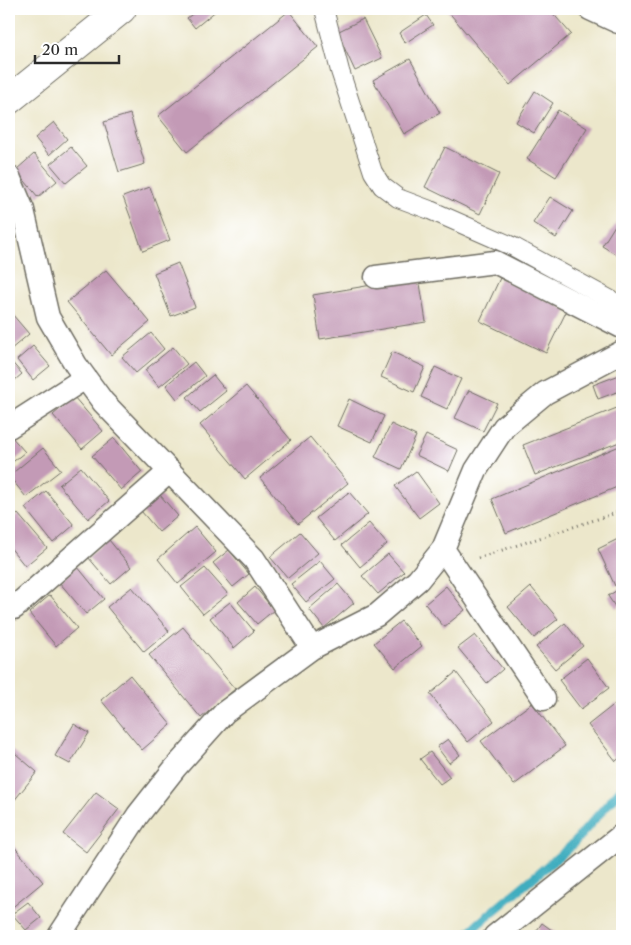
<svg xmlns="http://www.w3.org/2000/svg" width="631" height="945" viewBox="0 0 631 945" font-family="'Libre Caslon Text',serif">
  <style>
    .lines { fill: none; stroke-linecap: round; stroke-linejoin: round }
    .stream { stroke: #41adbf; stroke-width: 9 }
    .building { fill: #c39ab6 }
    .pedestrian-casing { stroke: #6f6d63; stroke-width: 20 }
    .minor-casing { stroke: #6f6d63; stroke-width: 25 }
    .trunk-casing { stroke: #6f6d63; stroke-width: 30 }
    .path { stroke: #6f6d63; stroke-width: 3; stroke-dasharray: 1 4; stroke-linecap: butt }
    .pedestrian { stroke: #fff; stroke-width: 18 }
    .minor { stroke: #fff; stroke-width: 22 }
    .trunk { stroke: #fff; stroke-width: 28 }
  </style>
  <rect width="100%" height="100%" fill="#fff"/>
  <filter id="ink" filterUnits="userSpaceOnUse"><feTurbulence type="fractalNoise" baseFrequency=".02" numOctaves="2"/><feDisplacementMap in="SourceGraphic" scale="10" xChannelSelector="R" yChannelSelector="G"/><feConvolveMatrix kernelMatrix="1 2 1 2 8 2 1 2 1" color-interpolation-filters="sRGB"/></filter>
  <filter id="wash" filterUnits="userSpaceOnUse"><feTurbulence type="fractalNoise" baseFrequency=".0096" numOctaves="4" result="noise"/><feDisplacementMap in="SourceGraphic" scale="20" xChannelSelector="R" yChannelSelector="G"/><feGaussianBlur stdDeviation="1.12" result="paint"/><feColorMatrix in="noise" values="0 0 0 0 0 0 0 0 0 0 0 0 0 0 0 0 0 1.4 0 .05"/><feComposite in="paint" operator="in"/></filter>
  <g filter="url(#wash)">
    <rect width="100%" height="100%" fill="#ece7cb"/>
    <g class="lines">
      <path class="stream" d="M465,936L478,924L571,846L622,788"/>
    </g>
    <g id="blocks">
      <path class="building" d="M199,9H218L195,28L187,18Z
        M446,9H549L571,34L510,85Z
        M289,11L318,47L187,152L158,116Z
        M426,15L433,25L405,43L399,33Z
        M363,19L382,58L355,71L337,32Z
        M410,59L440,113L404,134L373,80Z
        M535,91L553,103L534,133L516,122Z
        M558,110L587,128L556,177L527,159Z
        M130,114L145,164L119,172L104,122Z
        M54,122L67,139L49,155L35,138Z
        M71,147L87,166L66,183L50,164Z
        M445,147L499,174L480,214L425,187Z
        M34,154L57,181L38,197L16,170Z
        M150,187L170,240L143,251L123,197Z
        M550,197L573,211L556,238L533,223Z
        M622,214V258L602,246Z
        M178,263L195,307L171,316L154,273Z
        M106,270L150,322L111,355L67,302Z
        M419,277L426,322L320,339L313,295Z
        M500,278L567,310L546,353L480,321Z
        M12,314L29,334L10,350L9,348V317Z
        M151,333L164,349L136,373L122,357Z
        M33,346L50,366L33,380L17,360Z
        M173,347L187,364L159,387L145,370Z
        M392,352L425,367L414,392L381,377Z
        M9,359L22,374L9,385Z
        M194,362L205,376L177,399L166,385Z
        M435,367L461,379L447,409L421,397Z
        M622,374V390L598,399L593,385Z
        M213,375L226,391L200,412L187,397Z
        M246,386L291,440L245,479L200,425Z
        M469,390L497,403L483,431L455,418Z
        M74,397L103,431L82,449L53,415Z
        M349,399L384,416L372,442L337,426Z
        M622,406V441L535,475L523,445Z
        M391,424L416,436L401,469L375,457Z
        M10,435L25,452L9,465V436Z
        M426,435L458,450L449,471L416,455Z
        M310,437L348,483L298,524L260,478Z
        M114,438L142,472L121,490L92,456Z
        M622,445V485L506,533L492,499Z
        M43,448L61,470L26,497L9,476Z
        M81,467L109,501L88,519L59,485Z
        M416,471L439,503L419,518L395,486Z
        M46,491L74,525L53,543L25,508Z
        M349,492L368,514L335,541L316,518Z
        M160,495L178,516L159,532L141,511Z
        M18,514L47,548L25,566L9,546V521Z
        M369,523L387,544L360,567L342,545Z
        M195,527L216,552L178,584L158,559Z
        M300,532L318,553L288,578L270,557Z
        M622,537V583L615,586L598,549Z
        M109,540L131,567L111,584L88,557Z
        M229,550L249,574L233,587L213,563Z
        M388,554L404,572L378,594L362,576Z
        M320,561L335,579L306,602L291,584Z
        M77,566L104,599L86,614L59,582Z
        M205,568L228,594L203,614L181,587Z
        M338,584L354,603L324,628L309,609Z
        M446,586L465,610L444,627L425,604Z
        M132,587L169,631L144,652L107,607Z
        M255,587L274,610L257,624L238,602Z
        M531,587L558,619L534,638L508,607Z
        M622,587V604L616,608L608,596Z
        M50,595L77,628L56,646L29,613Z
        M230,602L254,631L234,648L210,618Z
        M401,621L422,646L395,668L374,643Z
        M565,623L583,646L555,669L536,647Z
        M183,627L235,689L201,718L149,655Z
        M475,635L503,669L487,683L458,648Z
        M587,658L609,688L581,709L559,680Z
        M456,672L494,721L468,742L430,694Z
        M130,675L171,725L142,750L101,700Z
        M532,703L565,746L514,785L481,741Z
        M616,703L622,711V756L616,761L588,725Z
        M74,724L89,733L70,764L55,756Z
        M448,739L460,755L449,763L437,747Z
        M9,748L37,772L9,807Z
        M430,752L450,777L440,784L420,759Z
        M96,792L119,809L86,852L63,834Z
        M9,840L43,882L9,910Z
        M28,902L41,918L26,930L12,914Z
        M542,923L560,936H533Z"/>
    </g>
  </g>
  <g filter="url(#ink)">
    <use href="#blocks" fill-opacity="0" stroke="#6f6d63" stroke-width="1"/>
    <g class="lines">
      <defs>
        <path id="pedestrian" d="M324,9L340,71L373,172L382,186L398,198L430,210L514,247L622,306"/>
        <path id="minor" d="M590,9L618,22H622
          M9,177L23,210L48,317L76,365L103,402L254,559L312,648
          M376,277L495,262L622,327
          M9,427L85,378
          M443,549L544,699
          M9,608H14L170,471
          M59,936L138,815L175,768L225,712L312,648L377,615L418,580L443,549L476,470L504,427L545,393L622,352
          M495,936L622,835"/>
        <path id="trunk" d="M9,100L122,9"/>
      </defs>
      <use href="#pedestrian" class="pedestrian-casing"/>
      <use href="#minor" class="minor-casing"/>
      <use href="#trunk" class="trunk-casing"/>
      <path class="path" d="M478,558L622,511"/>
      <use href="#pedestrian" class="pedestrian"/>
      <use href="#minor" class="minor"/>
      <use href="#trunk" class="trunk"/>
    </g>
  </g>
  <rect width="631" height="945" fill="none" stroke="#fff" stroke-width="30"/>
  <path d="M35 55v8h84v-8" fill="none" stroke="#2b2b2b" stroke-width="2.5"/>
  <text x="42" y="55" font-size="15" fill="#2b2b2b" stroke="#ffffff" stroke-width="4" paint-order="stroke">20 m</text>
</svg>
